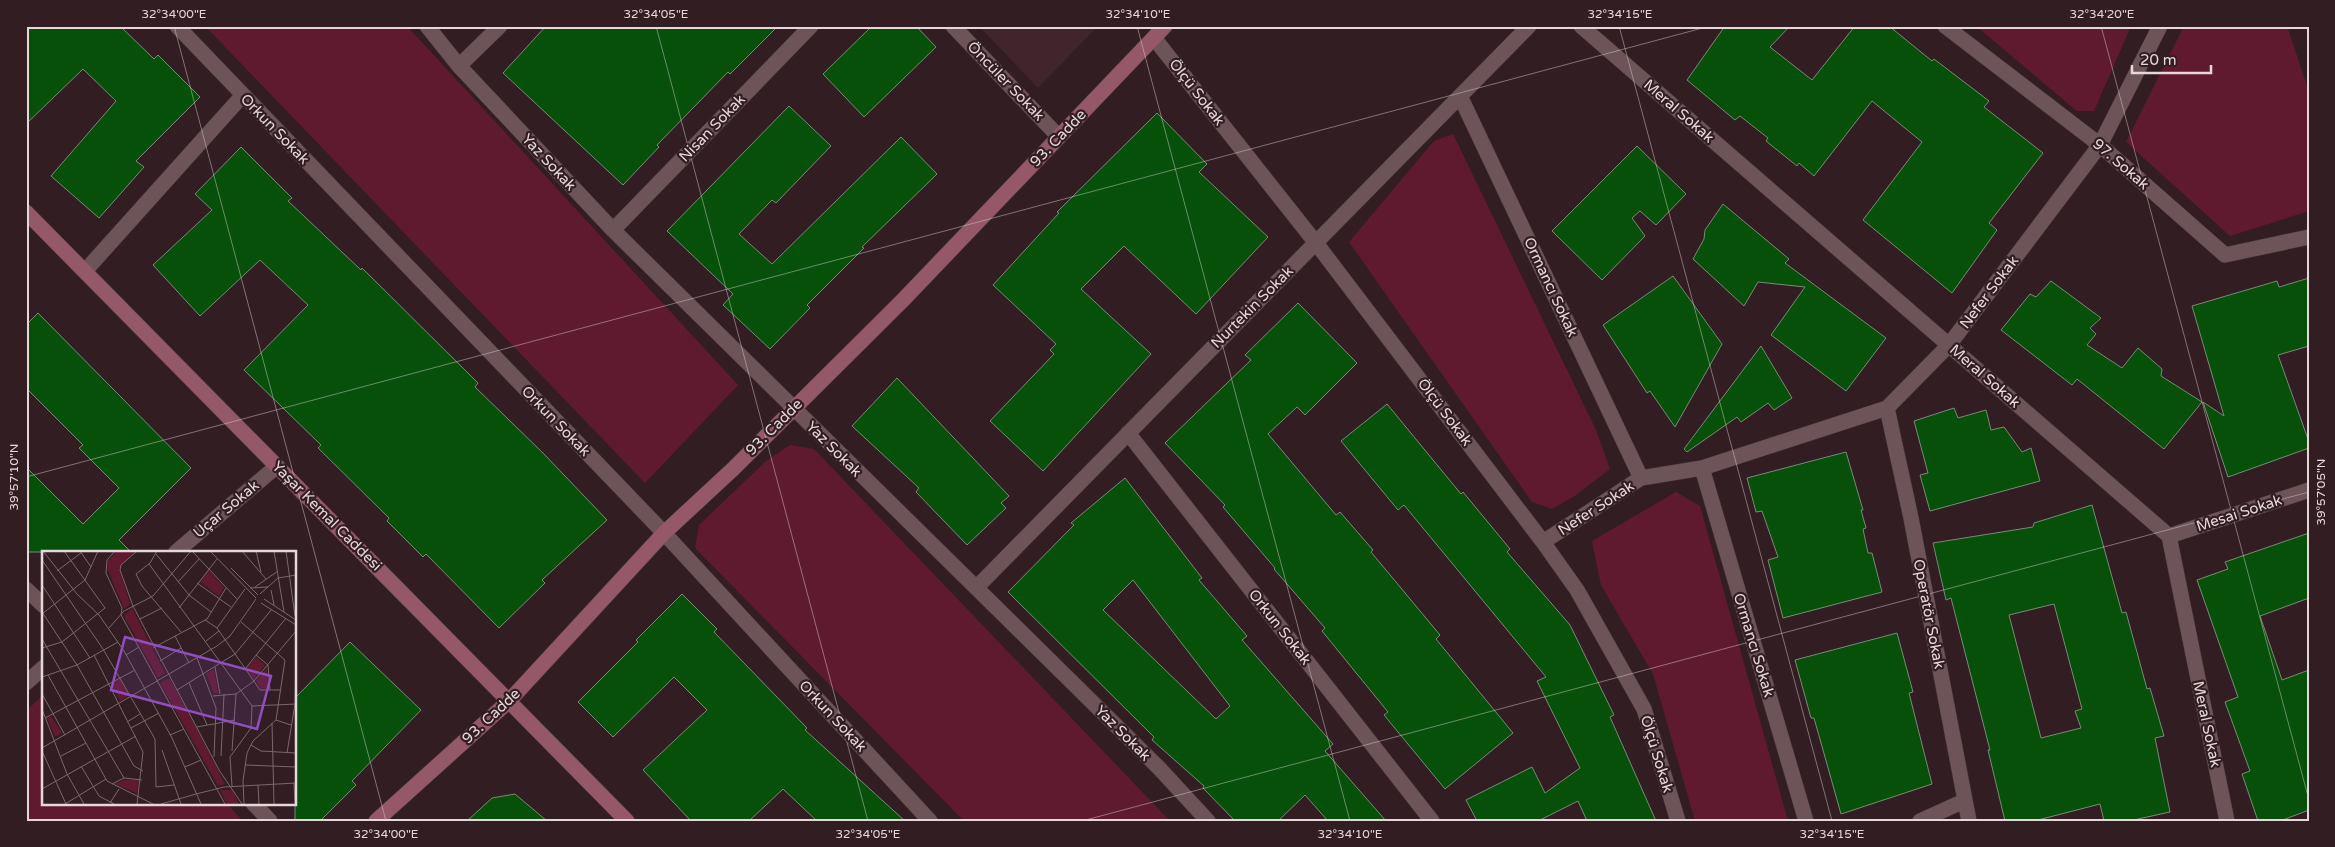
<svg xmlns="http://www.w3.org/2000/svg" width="2335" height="847" viewBox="0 0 2335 847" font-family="'Varela Round',sans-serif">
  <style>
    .built { fill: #40262c }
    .green { fill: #601a30 }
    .building { fill: #065009; stroke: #798a78; fill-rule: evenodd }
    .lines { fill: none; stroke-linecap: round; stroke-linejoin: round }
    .street-casing { stroke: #4a393d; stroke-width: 16 }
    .secondary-casing { stroke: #4a393d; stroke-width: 16 }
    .street { stroke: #6c5459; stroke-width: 15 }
    .secondary { stroke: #945868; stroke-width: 15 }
    .ticks { fill: none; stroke: #e5d7da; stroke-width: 1; stroke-opacity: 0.45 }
    .labels { text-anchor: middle; stroke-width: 4.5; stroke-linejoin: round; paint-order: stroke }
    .street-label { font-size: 15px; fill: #e5d7da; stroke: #321e22 }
    .inset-road { fill: none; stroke: #7a686c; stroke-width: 1 }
    .view { fill: #904ec4; fill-opacity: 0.15; stroke: #904ec4; stroke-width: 2.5 }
    .inset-edge { fill: none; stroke: #e5d7da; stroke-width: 2.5 }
    .neatline { fill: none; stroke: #e5d7da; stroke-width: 2 }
    .ticks-label { font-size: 12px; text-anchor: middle; fill: #e5d7da }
  </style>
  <rect width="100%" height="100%" fill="#321e22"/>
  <path class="built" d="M979,26H1098L1038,88Z"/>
  <path class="green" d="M205,26H407L738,385L645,483Z
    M1976,26H2131L2094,111H2077Z
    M2184,26H2287L2309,92V211L2230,236L2126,142Z
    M1453,134L1596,430L1610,469L1576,495L1552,509L1532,502L1349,242L1434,141Z
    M790,445L814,449L1170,821H964L695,548L699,525L766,461Z
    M1676,492L1700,506L1788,821H1695L1653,674L1601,585L1592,541Z
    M44,694V803H226L243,821H26V711Z"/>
  <path class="building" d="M26,26H120L154,59L158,55L200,97L136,161L144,167L99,218L51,176L116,101L83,69L26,124Z
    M546,26H778L730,74L728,72L657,145L659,147L623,185L503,73Z
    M872,26H916L936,47L864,117L823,74Z
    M1725,26H1790L1770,47L1812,80L1855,26H1889L1932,61L1934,59L1989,101L1984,107L2043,153L1989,223L1997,230L1952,293L1863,220L1922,142L1872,101L1814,176L1799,163L1797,166L1766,141L1768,138L1740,116L1735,120L1687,80Z
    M789,106L831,146L776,203L772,200L739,234L772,264L901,137L937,174L862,247L864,248L807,305L810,308L770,349L723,305L733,294L667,231Z
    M1157,113L1207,164L1199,172L1268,237L1196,314L1124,246L1081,289L1151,354L1043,471L990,421L1054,354L1050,350L1056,344L993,285L1059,213L1057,212Z
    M1637,146L1686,194L1656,225L1640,211L1632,218L1645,236L1602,280L1552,231Z
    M241,147L292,198L288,201L361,270L362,268L478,383L475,387L543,453L607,520L542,580L545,583L499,628L426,554L423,557L387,521L389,518L318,448L321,445L244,370L308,305L260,260L200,316L153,265L212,210L195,194Z
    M1723,204L1789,259L1785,263L1886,338L1846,391L1771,335L1805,287L1758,282L1744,306L1693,259L1704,239L1705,230Z
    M1673,276L1722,344L1675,427L1650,391L1647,393L1603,325Z
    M2309,278V346L2278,355L2309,442V448L2228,477L2203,402L2224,416L2192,306L2277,281L2279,287Z
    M2051,281L2101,318L2090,328L2096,334L2087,345L2122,368L2138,348L2162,369L2161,376L2202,402L2164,449L2077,379L2072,385L2001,330L2030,294L2036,297Z
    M1298,303L1357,363L1305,415L1297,407L1268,434L1336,515L1340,512L1373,550L1371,552L1440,635L1436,639L1513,733L1445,789L1384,715L1388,712L1322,631L1325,628L1274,569L1275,568L1223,507L1225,505L1165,443L1251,360L1245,355Z
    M38,313L191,468L119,540L131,552H26V467L83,524L119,488L79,448L83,445L26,388V325Z
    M1761,346L1792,398L1774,410L1768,403L1741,422L1737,417L1687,452L1684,449Z
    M897,378L1009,496L1001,503L1006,508L967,545L916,492L919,488L852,426Z
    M1387,404L1461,494L1463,492L1510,549L1507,552L1570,625L1614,715L1610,717L1656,821H1587L1578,801L1538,821H1477L1466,800L1532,767L1545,793L1580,768L1537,681L1546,677L1404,505L1398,510L1341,441Z
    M1954,408L1958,418L1986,410L1991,430L2004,427L2022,452L2031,448L2040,481L1930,511L1920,475L1928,473L1914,421Z
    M1846,452L1863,510H1861L1866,528L1863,529L1868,553H1872L1882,592L1783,618L1768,560L1778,557L1762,511L1756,512L1747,478Z
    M1125,478L1202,578L1199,580L1247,636L1242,640L1333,744L1325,751L1386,821H1328L1305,795L1278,821H1235L1203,788L1204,786L1152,740L1154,737L1008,592L1074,525L1071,523ZM1133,580L1230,706L1216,719L1103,610Z
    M2092,505L2122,613L2126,612L2147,689L2150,688L2164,736L2155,738L2170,812L2129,821H2104L2100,804L2034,821H2005L1988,750H1990L1951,598L1946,600L1933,543L2033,527L2034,523ZM2054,604L2082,709L2075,711L2081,728L2041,738L2009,615Z
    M2309,533V598L2260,616L2282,680L2309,670V810L2280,821H2258L2242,774L2250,771L2225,702L2238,697L2197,580L2228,569L2225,562Z
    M682,594L717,629L714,632L807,728L805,730L905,821H817L783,789L749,821H691L643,770L707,710L674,677L613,737L578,702L638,642L636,640Z
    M1897,633L1913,692L1909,693L1932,784L1841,814L1814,718H1811L1795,660Z
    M350,642L421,710L352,781L356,785L320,821H295V698Z
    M515,794L547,821H467L492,798Z"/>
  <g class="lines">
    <defs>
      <path id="street" d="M177,26L664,533L930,821
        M427,26L459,66L613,230L1159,768L1208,821
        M953,26L1059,137
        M1581,26L2169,536L2227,821
        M1945,26L2100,145L2225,255L2309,237
        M1154,38L1316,243L1543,542L1577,590L1644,709L1678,821
        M459,66L500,26
        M1460,96L1641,478
        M613,230L811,26
        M85,271L243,95
        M1887,408L1911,518L1969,821
        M1128,433L1432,821
        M1702,468L1806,821
        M2169,536L2309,490
        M1543,542L1641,478L1702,468L1887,408L1949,345L2100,145L2160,26
        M176,552L277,466
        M976,588L1529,26
        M26,589L44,606
        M26,683L44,667
        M253,803L270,821
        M1920,821L1964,801"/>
      <path id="secondary" d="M26,212L627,821
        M376,821L509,701L664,533L733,469L903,300L1165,26"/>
    </defs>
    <use href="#street" class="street-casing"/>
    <use href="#secondary" class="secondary-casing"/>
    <use href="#street" class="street"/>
    <use href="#secondary" class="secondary"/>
  </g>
  <path class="ticks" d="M174,26L386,821M656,26L868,821M1137,26L1350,821M1619,26L1832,821M2101,26L2309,800M26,477L1710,26M1082,821L2309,492"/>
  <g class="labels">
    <g class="street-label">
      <text transform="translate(1006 81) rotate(46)" y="5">Öncüler Sokak</text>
      <text transform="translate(1197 92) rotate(52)" y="5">Ölçü Sokak</text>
      <text transform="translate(1679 111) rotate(41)" y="5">Meral Sokak</text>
      <text transform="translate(712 128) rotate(-46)" y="5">Nisan Sokak</text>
      <text transform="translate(275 129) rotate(46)" y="5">Orkun Sokak</text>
      <text transform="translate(1058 138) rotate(-46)" y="5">93. Cadde</text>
      <text transform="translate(549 162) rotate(47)" y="5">Yaz Sokak</text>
      <text transform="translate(2121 164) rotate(41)" y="5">97. Sokak</text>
      <text transform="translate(1551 287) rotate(65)" y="5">Ormancı Sokak</text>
      <text transform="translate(1989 292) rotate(-53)" y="5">Nefer Sokak</text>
      <text transform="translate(1252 307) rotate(-45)" y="5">Nurtekin Sokak</text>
      <text transform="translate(1985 376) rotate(41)" y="5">Meral Sokak</text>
      <text transform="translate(1445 412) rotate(53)" y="5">Ölçü Sokak</text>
      <text transform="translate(556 421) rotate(46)" y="5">Orkun Sokak</text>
      <text transform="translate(774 427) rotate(-45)" y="5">93. Cadde</text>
      <text transform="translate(834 449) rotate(45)" y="5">Yaz Sokak</text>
      <text transform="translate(1596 508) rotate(-33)" y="5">Nefer Sokak</text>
      <text transform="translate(226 509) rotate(-40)" y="5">Uçar Sokak</text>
      <text transform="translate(2239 513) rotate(-18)" y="5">Mesai Sokak</text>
      <text transform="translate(327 516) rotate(45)" y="5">Yaşar Kemal Caddesi</text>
      <text transform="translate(1929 614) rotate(79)" y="5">Operatör Sokak</text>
      <text transform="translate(1280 627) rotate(52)" y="5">Orkun Sokak</text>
      <text transform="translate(1754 645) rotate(73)" y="5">Ormancı Sokak</text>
      <text transform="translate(491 716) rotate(-43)" y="5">93. Cadde</text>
      <text transform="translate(833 716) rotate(47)" y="5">Orkun Sokak</text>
      <text transform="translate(2207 724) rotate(78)" y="5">Meral Sokak</text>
      <text transform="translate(1123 733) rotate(45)" y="5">Yaz Sokak</text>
      <text transform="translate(1657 754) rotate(73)" y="5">Ölçü Sokak</text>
    </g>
  </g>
  <g transform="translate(42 551)">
    <rect width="254" height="254" fill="#321e22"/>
    <path d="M75,0H93L77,17L88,53L82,58L65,17L66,10ZM166,19L182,36L177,45L158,31ZM90,57L123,122L116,127L82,65ZM214,106L223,114L212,128L204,117ZM225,117L226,137L219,138L214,130ZM172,118L176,142L172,143L164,123ZM127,127L149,167L183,233L176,235L118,132ZM78,128L87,144L78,150L69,133ZM9,165L20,182L13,186L5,167ZM83,229H97L95,242L73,233ZM178,239H190L197,253H185Z" fill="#601a30"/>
    <path class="inset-road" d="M1,0L35,43L57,64L82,100L130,187L159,253M38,0L49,16M73,0L65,9L64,22L80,57L79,64L183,253M95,0L79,14L78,19L91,55L177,219L200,253M115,0L108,12L94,23L100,35L139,81M150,0L195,48M168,0L214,47M200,0L224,28M214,0L219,21M232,0L242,61M244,0L253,65M114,3L147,44L169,61M0,9L61,98L113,188L114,236L132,234M107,13L210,155L209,177L188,206L190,235M189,17L216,44M15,20L39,2M236,27L254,24M136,31L157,8M155,32L189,56M0,34L48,107M213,36L236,20M208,37L226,36M229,39L232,54M218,43L236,27M222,48L254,69M219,52L254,74M137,57L175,8M0,61L35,114L92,215L101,220M0,63L43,29L56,0M98,68L120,57M163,69L175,77L218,139H239M199,71L243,109L234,169L211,190L205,202L201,230L202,253M67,77L82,60L111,45L149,0M175,77L203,38M133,85L147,112M0,88L82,227M164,90L177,80M0,97L20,91L63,57L22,0M111,97L165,68L184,37M52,104L101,201L95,253M84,104L97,96M214,104L226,114L228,139M155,107L174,157L172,206M118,110L139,97M173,116L178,143M203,118L244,67M6,124L65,230L111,253M0,126L35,114L76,91M147,132L165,174M135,139L193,103L230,58M0,143L23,184M171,145L194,143L212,130L254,80M210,155L254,153M0,158L25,223L42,253M3,167L93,119M234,169L249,174M85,171L98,163M230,172L232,253M155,176L193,169M89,177L117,162M128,184L142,178M209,194L219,200L254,202M0,197L175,95L188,85L214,48M120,199L139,253M0,200L24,253M190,200L194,143M245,202L253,153L254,104M19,205L44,192M179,205L182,143M203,214L254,216M39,215L57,245L72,253M143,216L159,209M252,232L253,253M70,233L82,227L100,229M216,234L217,253M0,238L94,185M154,243L182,236L254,232M68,252L77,238M23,253L64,228M119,253L154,243"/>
    <path class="view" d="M83,86L229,125L215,178L69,139Z"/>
    <rect width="254" height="254" class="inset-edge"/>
  </g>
  <rect width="2335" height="847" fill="none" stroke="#321e22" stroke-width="55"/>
  <path d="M2132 65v8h79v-8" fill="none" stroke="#e5d7da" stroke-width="2.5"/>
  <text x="2140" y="65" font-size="15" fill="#e5d7da" stroke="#321e22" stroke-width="4" paint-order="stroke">20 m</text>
  <rect x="28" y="28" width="2280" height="792" class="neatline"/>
  <g class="ticks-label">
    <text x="174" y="18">32°34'00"E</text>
    <text x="656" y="18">32°34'05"E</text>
    <text x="1138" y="18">32°34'10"E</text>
    <text x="1620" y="18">32°34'15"E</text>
    <text x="2102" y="18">32°34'20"E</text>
    <text transform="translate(14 477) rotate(-90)" y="4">39°57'10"N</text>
    <text transform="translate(2321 492) rotate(-90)" y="4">39°57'05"N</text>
    <text x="386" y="838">32°34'00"E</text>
    <text x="868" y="838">32°34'05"E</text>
    <text x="1350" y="838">32°34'10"E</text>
    <text x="1832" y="838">32°34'15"E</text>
  </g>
</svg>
